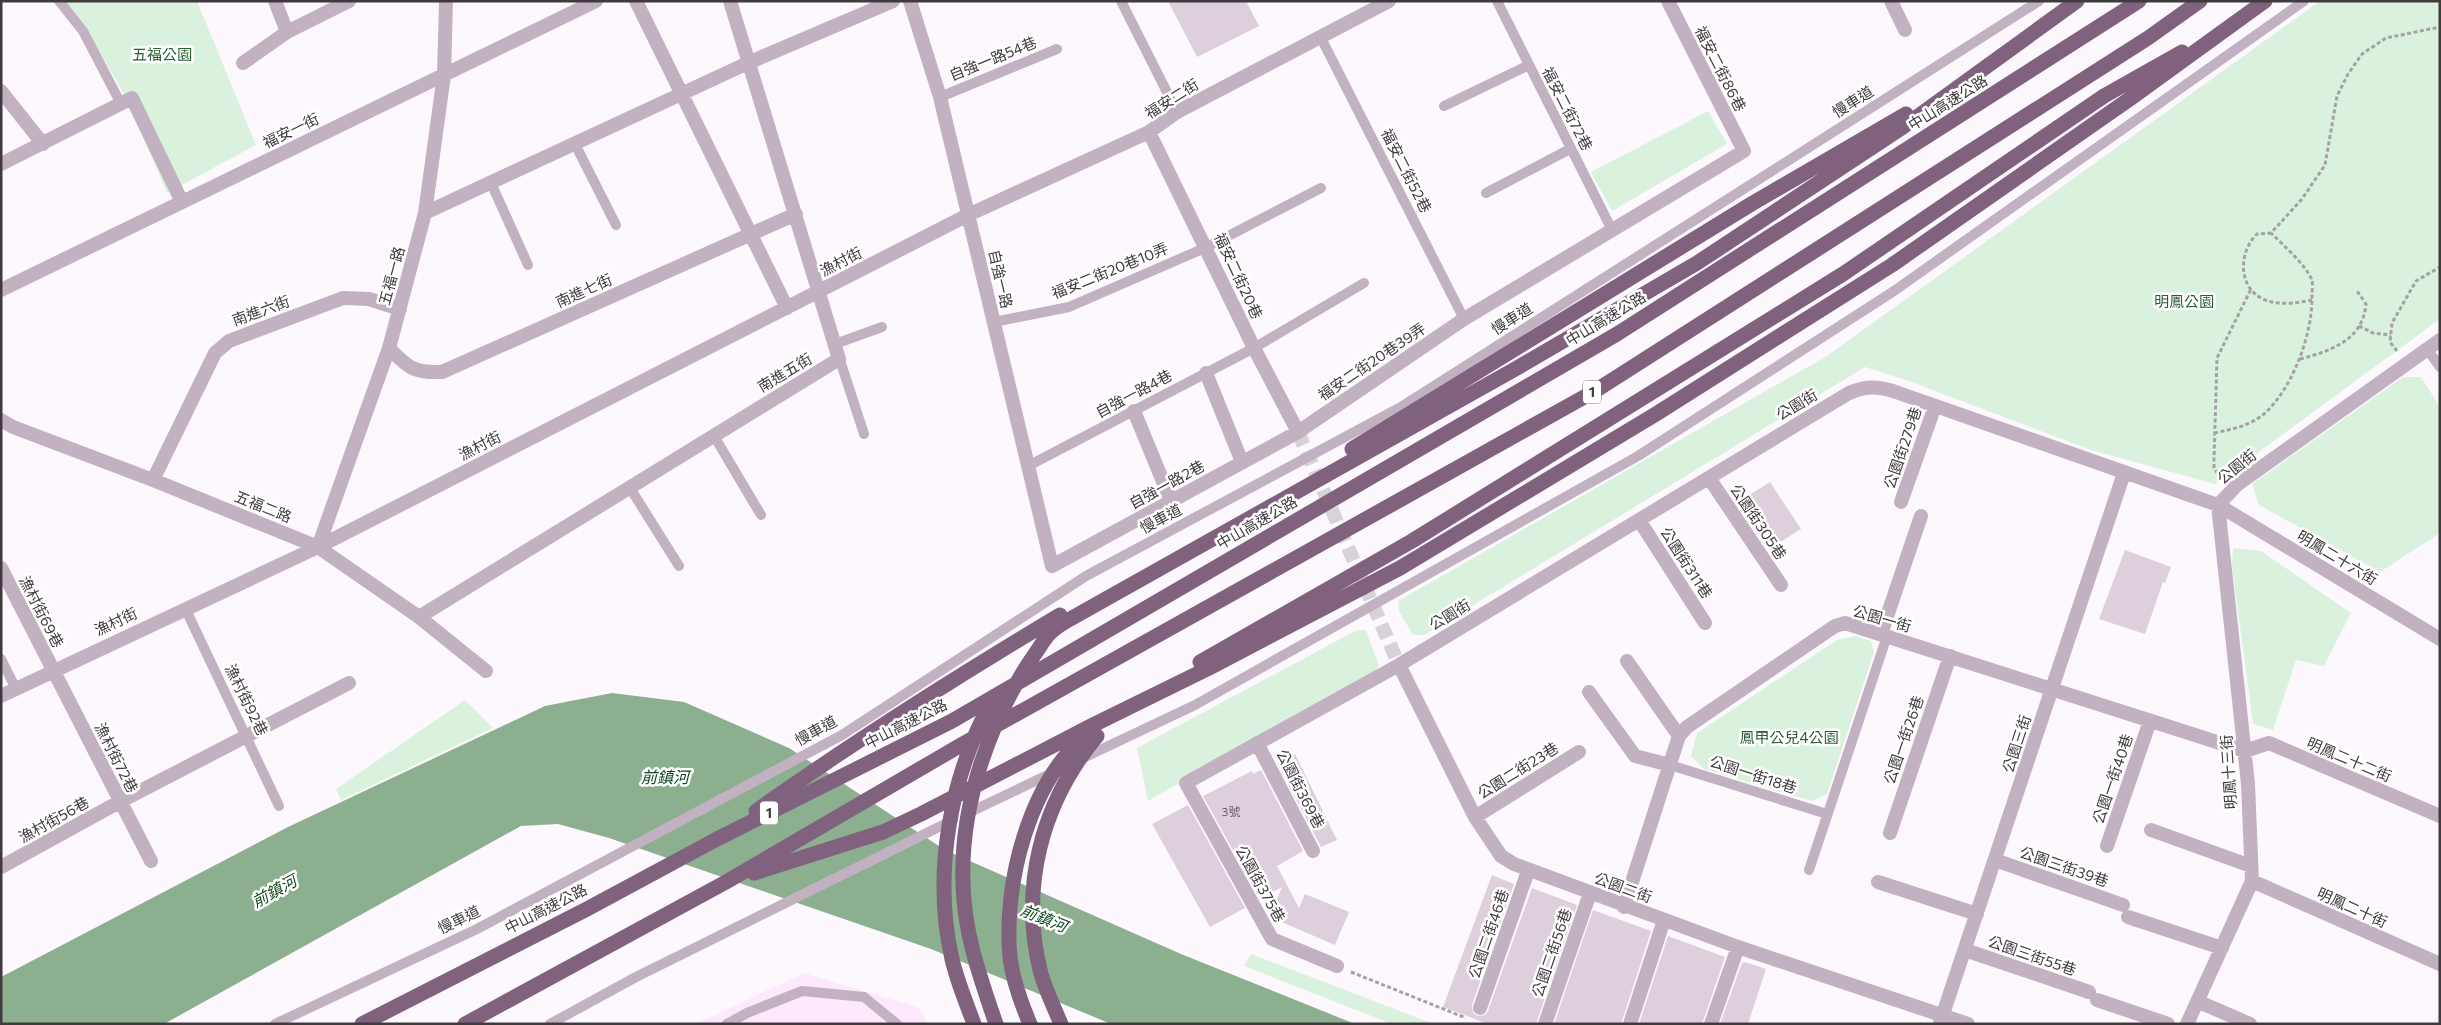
<svg xmlns="http://www.w3.org/2000/svg" width="2441" height="1025" viewBox="0 0 2441 1025" font-family="Commissioner,'Noto Sans TC',sans-serif">
  <style>
    .built { fill: #fde8fc }
    .green { fill: #daf2dd }
    .water { fill: #8caf90 }
    .building { fill: #ddcfdc }
    .lines { fill: none; stroke-linecap: round; stroke-linejoin: round }
    .minor-tunnel { stroke: #d7d2d7; stroke-width: 14; stroke-dasharray: 14 7; stroke-linecap: butt }
    .path { stroke: #a6a1a6; stroke-width: 3; stroke-dasharray: 4 2.5; stroke-linecap: butt }
    .service { stroke: #c2b2c1; stroke-width: 10 }
    .minor { stroke: #c2b2c1; stroke-width: 14 }
    .motorway { stroke: #80627f; stroke-width: 15 }
    .labels { text-anchor: middle; stroke-width: 5; stroke-linejoin: round; paint-order: stroke }
    .number-label { font-size: 12px; fill: #675f66 }
    .shield { fill: #fff; stroke: #797579; stroke-width: 1 }
    .shield-label { font-size: 14px; font-weight: bold; fill: #403a3f }
    .park-label { font-size: 15px; fill: #295d33; stroke: #fff }
    .street-label { font-size: 15px; fill: #403a3f; stroke: #fff }
    .water-label { font-size: 16px; font-style: italic; fill: #11471e; stroke: #fff }
  </style>
  <rect width="100%" height="100%" fill="#fdf8fd"/>
  <path class="built" d="M804,973L918,1007L928,1024H696Z"/>
  <path class="green" d="M61,1H197L256,145L167,193L126,97L92,39Z
    M2320,1H2440V319L2215,484L2091,450L1909,381L1865,367L1424,635H1413L1399,611L1398,601L1827,356Z
    M1708,111L1727,144L1612,211L1591,172Z
    M2403,377H2421L2440,407V533L2380,572L2259,505L2252,484Z
    M2233,548L2261,551L2351,613L2324,666L2296,660L2273,730L2253,724L2232,567Z
    M1357,630H1366L1379,666L1374,673L1148,801L1137,748Z
    M1855,636L1871,641L1874,652L1827,794L1812,801L1704,769L1691,756L1697,733L1837,640Z
    M465,700L493,728L341,800L336,789Z
    M1251,954L1434,1024H1392L1244,966Z"/>
  <path class="water" d="M612,693L684,702L789,748L945,850L1181,954L1355,1024H1111L931,949L609,838L558,824L521,826L164,1024H1V977L288,827L545,706Z"/>
  <path class="building" d="M1168,1H1246L1259,26L1197,57Z
    M1770,482L1801,529L1774,546L1743,499Z
    M2125,550L2171,567L2165,583L2163,582L2145,634L2099,619Z
    M1295,754L1337,840L1321,847L1277,763Z
    M1261,770L1303,851L1277,866L1299,908L1305,894L1349,912L1335,945L1270,917L1282,887L1260,899L1203,796L1252,771L1253,774Z
    M1188,805L1245,908L1210,927L1152,824Z
    M1492,875L1514,884L1472,1005L1473,1013L1478,1016L1485,1015L1488,1011L1532,888L1577,905L1536,1024H1488L1443,1007Z
    M1593,910L1651,931L1621,1024H1554Z
    M1668,936L1725,957L1702,1024H1639Z
    M1745,962L1766,969L1748,1024H1720L1742,963Z"/>
  <g class="lines">
    <path class="minor-tunnel" d="M1298,432L1399,665"/>
    <path class="path" d="M2312,300C2297,303 2277,306 2263,299C2237,287 2239,251 2257,234L2271,233L2302,199L2325,165L2337,96L2348,74L2362,54L2386,38L2440,27
      M2359,326L2373,333L2391,335
      M2397,351L2390,342L2392,323L2416,281L2440,267
      M2300,359C2331,351 2363,340 2366,304L2357,291
      M2214,433C2233,429 2249,426 2264,414C2293,388 2313,333 2312,295C2312,291 2313,284 2312,280C2305,264 2283,245 2271,233
      M2221,479L2214,468V460L2217,358L2251,289
      M1351,972L1466,1018"/>
    <path class="service" d="M59,1L83,31L121,104
      M1121,1L1177,112
      M1497,1L1612,230
      M1320,36L1464,319
      M940,97L1057,49
      M1444,106L1529,65
      M575,144L616,225
      M491,183L528,265
      M1486,193L1570,149
      M994,322L1069,307L1207,247L1321,188
      M835,344L882,327
      M2427,349L2440,367
      M838,354L864,434
      M714,436L761,515
      M1028,466L1254,348L1364,283
      M630,488L679,566
      M185,608L279,806
      M1,659L16,689
      M1081,759L1195,705L1638,456L1894,291L2304,1
      M1670,765L1827,814
      M966,814L1054,772
      M1809,870L1887,636
      M275,1024L477,929L842,735L1086,576L1401,407L2039,1
      M550,1024L636,977L953,820
      M727,1024L747,1013L802,991L864,997L897,1024"/>
    <path class="minor" d="M275,1L287,32
      M636,1L787,308
      M910,1L940,97L1052,566L1298,432L1464,319L1744,151L1668,1
      M1891,1L1905,30
      M243,63L287,32L349,1
      M1,91L43,144
      M1149,132L1254,348L1298,432
      M1,164L132,98L182,202
      M425,213L750,62L893,1
      M1,290L596,1
      M389,348C408,368 414,373 442,372L796,214
      M1206,373L1242,462
      M1134,411L1171,501
      M1,420L13,427L153,480L318,547L419,617L486,671
      M1709,478L1781,585
      M153,480L215,353L229,341L343,298L369,299L400,309
      M1901,502L1935,406
      M2218,505L2440,639
      M1639,520L1705,623
      M318,547L389,348L425,213L444,75L446,1
      M1,568L151,861
      M419,617L839,359L730,1
      M1881,634L1921,516
      M1627,661L1679,736
      M1399,665L1475,817L1501,856L1514,864L1738,947L1968,1024
      M1589,692L1635,756L1670,765
      M1,696L318,547L968,215L1149,132L1177,112L1389,1
      M1257,743L1313,851
      M1475,817L1579,752
      M2151,830L2251,866
      M1890,833L1950,656
      M2107,846L2150,721
      M1995,860L2123,905
      M1,867L121,801L349,683
      M2252,881L2440,964
      M1878,882L1977,914
      M1624,907L1679,736L1687,727L1835,626L1845,623L2245,751L2269,743L2440,816
      M2128,917L2222,948
      M1965,950L2089,992
      M1337,966L1272,939L1186,783L1399,665L1849,393C1865,386 1877,386 1893,391L2218,505L2238,484L2440,340
      M2097,1000L2168,1024
      M2199,1002L2250,1024
      M1480,1008L1528,871
      M1940,1023L2124,473
      M1545,1024L1590,893
      M1630,1024L1664,920
      M1711,1024L1738,947
      M2187,1024L2252,881L2248,784L2218,505"/>
    <path class="motorway" d="M1352,449L1753,203L1906,114
      M1200,662L1412,541L1843,274L2104,96L2182,52
      M756,811C855,741 956,677 1060,615
      M754,873L883,832L921,814L1091,726L1209,668L1400,568L1656,414L1892,265L2131,98L2265,1
      M362,1024L587,909L717,839L952,721L1617,334L2139,1
      M465,1024L726,882L961,745L1595,391L2148,38L2200,1
      M974,1024C966,1002 957,981 952,959C932,872 951,773 994,697
      M996,1024C980,977 964,933 963,884C960,803 991,716 1037,651C1041,645 1045,638 1050,633C1056,627 1065,622 1072,618L1517,368L1697,263L1903,127L2077,1
      M1030,1024C1021,1003 1013,980 1010,958C1003,883 1029,782 1088,733
      M1061,1024C1054,1007 1046,991 1041,974C1019,889 1041,803 1097,736"/>
  </g>
  <g class="labels">
    <g class="number-label">
      <text x="1231" y="816">3號</text>
    </g>
    <g class="shield">
      <rect x="1583" y="380.5" width="18" height="23" rx="4"/>
      <rect x="760" y="801.5" width="18" height="23" rx="4"/>
    </g>
    <g class="shield-label">
      <text x="1592" y="397">1</text>
      <text x="769" y="818">1</text>
    </g>
    <g class="park-label">
      <text x="162" y="60">五福公園</text>
      <text x="2184" y="307">明鳳公園</text>
      <text x="1789" y="743">鳳甲公兒4公園</text>
    </g>
    <g class="street-label">
      <text transform="translate(993 59) rotate(-22)" y="5">自強一路54巷</text>
      <text transform="translate(1720 69) rotate(63)" y="5">福安二街86巷</text>
      <text transform="translate(1172 99) rotate(-32)" y="5">福安二街</text>
      <text transform="translate(1853 102) rotate(-32)" y="5">慢車道</text>
      <text transform="translate(1948 103) rotate(-32)" y="5">中山高速公路</text>
      <text transform="translate(1567 109) rotate(63)" y="5">福安二街72巷</text>
      <text transform="translate(291 131) rotate(-26)" y="5">福安一街</text>
      <text transform="translate(1406 171) rotate(63)" y="5">福安二街52巷</text>
      <text transform="translate(841 262) rotate(-27)" y="5">漁村街</text>
      <text transform="translate(1110 271) rotate(-22)" y="5">福安二街20巷10弄</text>
      <text transform="translate(392 276) rotate(-75)" y="5">五福一路</text>
      <text transform="translate(1238 276) rotate(65)" y="5">福安二街20巷</text>
      <text transform="translate(1000 279) rotate(77)" y="5">自強一路</text>
      <text transform="translate(584 291) rotate(-24)" y="5">南進七街</text>
      <text transform="translate(261 311) rotate(-20)" y="5">南進六街</text>
      <text transform="translate(1512 319) rotate(-32)" y="5">慢車道</text>
      <text transform="translate(1606 319) rotate(-31)" y="5">中山高速公路</text>
      <text transform="translate(1372 362) rotate(-34)" y="5">福安二街20巷39弄</text>
      <text transform="translate(785 373) rotate(-31)" y="5">南進五街</text>
      <text transform="translate(1134 394) rotate(-28)" y="5">自強一路4巷</text>
      <text transform="translate(1797 405) rotate(-31)" y="5">公園街</text>
      <text transform="translate(480 446) rotate(-27)" y="5">漁村街</text>
      <text transform="translate(1903 448) rotate(-71)" y="5">公園街279巷</text>
      <text transform="translate(2237 467) rotate(-39)" y="5">公園街</text>
      <text transform="translate(1167 485) rotate(-29)" y="5">自強一路2巷</text>
      <text transform="translate(263 507) rotate(22)" y="5">五福二路</text>
      <text transform="translate(1161 519) rotate(-28)" y="5">慢車道</text>
      <text transform="translate(1758 522) rotate(56)" y="5">公園街305巷</text>
      <text transform="translate(1257 523) rotate(-30)" y="5">中山高速公路</text>
      <text transform="translate(2337 558) rotate(31)" y="5">明鳳二十六街</text>
      <text transform="translate(1686 563) rotate(57)" y="5">公園街311巷</text>
      <text transform="translate(41 612) rotate(63)" y="5">漁村街69巷</text>
      <text transform="translate(1450 615) rotate(-31)" y="5">公園街</text>
      <text transform="translate(1882 619) rotate(16)" y="5">公園一街</text>
      <text transform="translate(116 622) rotate(-25)" y="5">漁村街</text>
      <text transform="translate(246 700) rotate(64)" y="5">漁村街92巷</text>
      <text transform="translate(906 724) rotate(-27)" y="5">中山高速公路</text>
      <text transform="translate(816 731) rotate(-29)" y="5">慢車道</text>
      <text transform="translate(1904 740) rotate(-71)" y="5">公園一街26巷</text>
      <text transform="translate(2017 744) rotate(-72)" y="5">公園三街</text>
      <text transform="translate(116 758) rotate(63)" y="5">漁村街72巷</text>
      <text transform="translate(2349 760) rotate(23)" y="5">明鳳二十二街</text>
      <text transform="translate(1518 771) rotate(-32)" y="5">公園二街23巷</text>
      <text transform="translate(2229 772) rotate(-94)" y="5">明鳳十三街</text>
      <text transform="translate(1753 775) rotate(18)" y="5">公園一街18巷</text>
      <text transform="translate(2113 779) rotate(-71)" y="5">公園一街40巷</text>
      <text transform="translate(1300 789) rotate(63)" y="5">公園街369巷</text>
      <text transform="translate(54 820) rotate(-29)" y="5">漁村街56巷</text>
      <text transform="translate(2064 867) rotate(19)" y="5">公園三街39巷</text>
      <text transform="translate(1260 884) rotate(61)" y="5">公園街375巷</text>
      <text transform="translate(1623 888) rotate(20)" y="5">公園二街</text>
      <text transform="translate(2352 908) rotate(24)" y="5">明鳳二十街</text>
      <text transform="translate(546 909) rotate(-27)" y="5">中山高速公路</text>
      <text transform="translate(459 920) rotate(-26)" y="5">慢車道</text>
      <text transform="translate(1489 934) rotate(-71)" y="5">公園二街46巷</text>
      <text transform="translate(1552 953) rotate(-71)" y="5">公園二街56巷</text>
      <text transform="translate(2032 956) rotate(19)" y="5">公園三街55巷</text>
    </g>
    <g class="water-label">
      <text x="665" y="783">前鎮河</text>
      <text transform="translate(274 891) rotate(-29)" y="6">前鎮河</text>
      <text transform="translate(1044 918) rotate(22)" y="6">前鎮河</text>
    </g>
  </g>
  <rect width="2441" height="1025" fill="none" stroke="#403a3f" stroke-width="5"/>
</svg>
